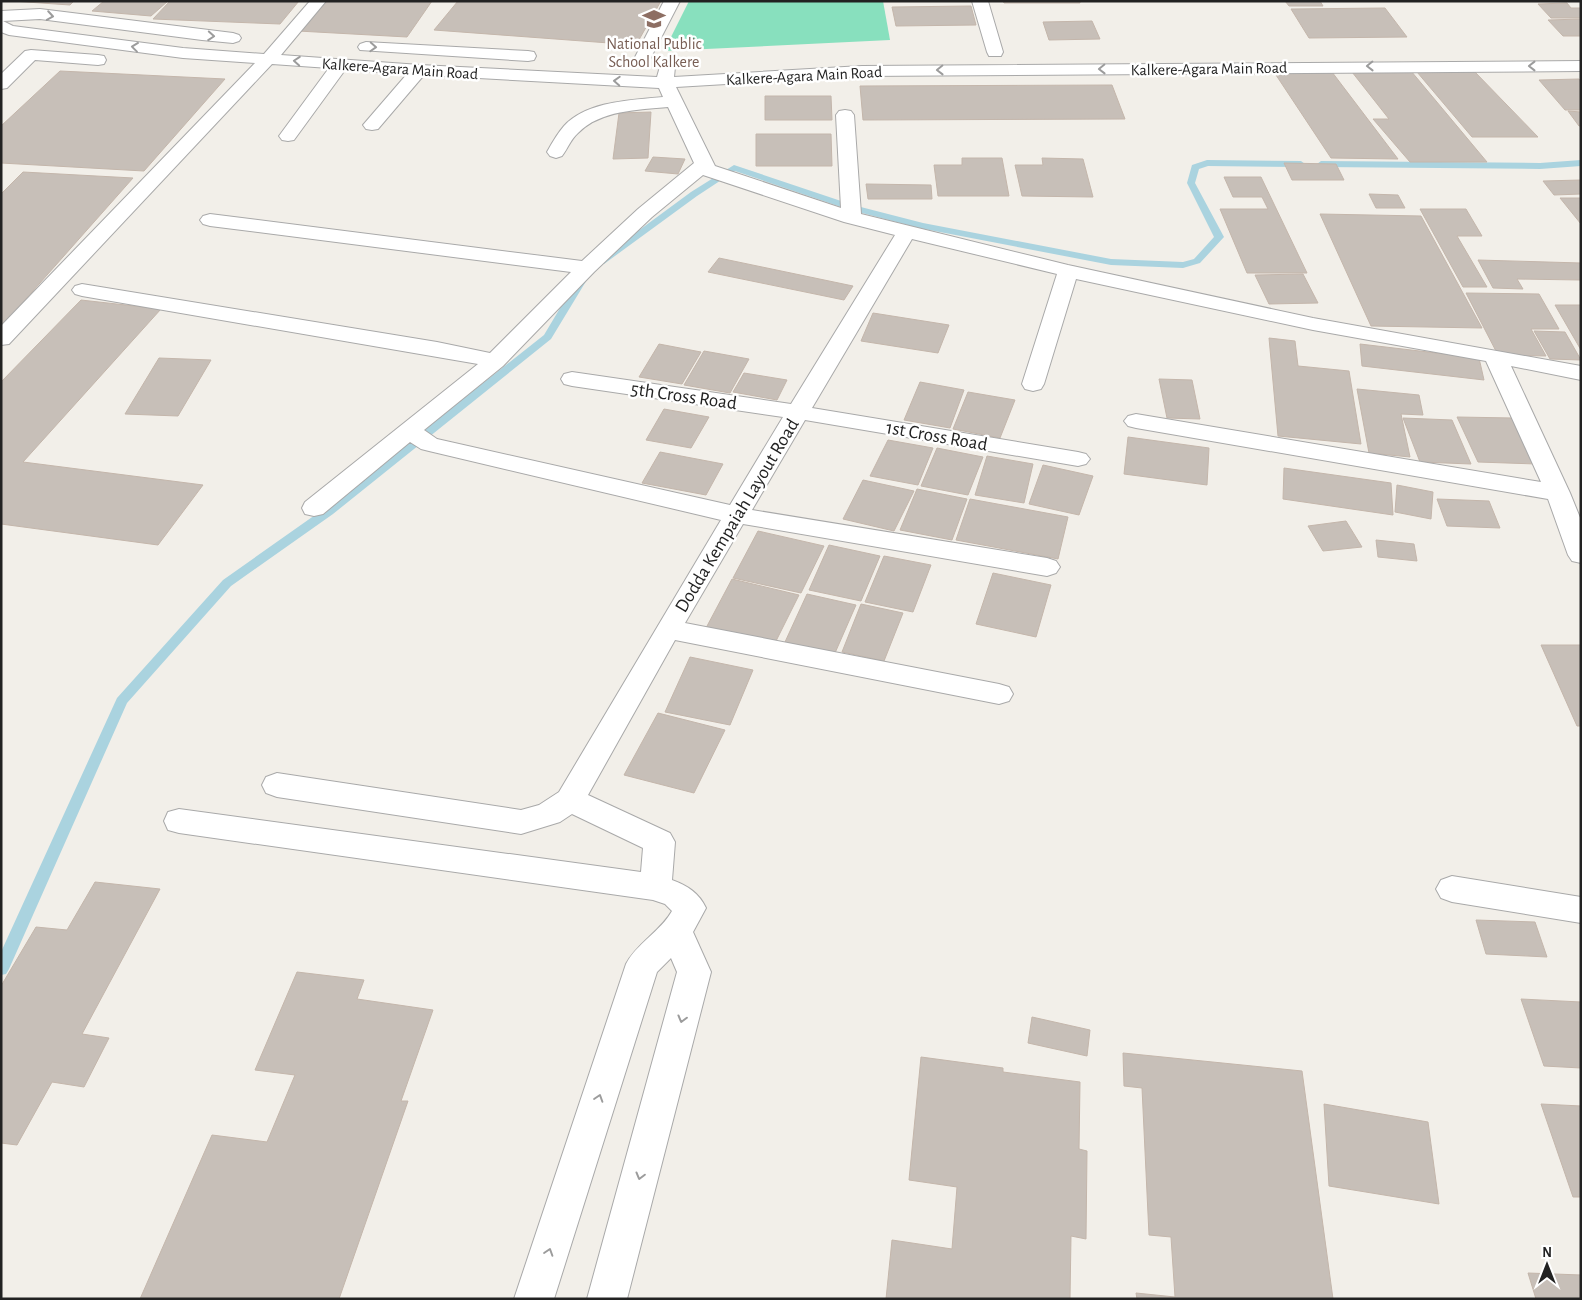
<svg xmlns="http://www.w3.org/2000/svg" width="1582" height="1300" viewBox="0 0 1582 1300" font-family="'Alegreya Sans',sans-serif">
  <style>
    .pitch { fill: #88e0be }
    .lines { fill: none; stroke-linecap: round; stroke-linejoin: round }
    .stream { fill: #aad3df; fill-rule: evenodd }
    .building { fill: #c7bfb8; stroke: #c4b6ab }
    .minor-casing { stroke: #a9a9a9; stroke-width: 2 }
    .minor { fill: #fff; fill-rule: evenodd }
    .oneway { stroke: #9c9c9c }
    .labels { text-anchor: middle; stroke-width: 5; stroke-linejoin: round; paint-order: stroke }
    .far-education-label { font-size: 16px; fill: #785e54; stroke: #fff }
    .far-street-label { font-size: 16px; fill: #222; stroke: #fff }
    .street-label { font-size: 19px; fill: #222; stroke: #fff }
  </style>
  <rect width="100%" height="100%" fill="#f2efe9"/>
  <path class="pitch" d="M689,1H883L890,40L664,51Z"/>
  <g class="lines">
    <path class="stream" d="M1207,160L1301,161L1305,164L1301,167L1208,166L1199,169L1195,183L1224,237L1200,263L1183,268L1111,265L919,228L847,209L735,171L697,196L604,264H598L596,262L691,192L734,165L853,205L923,223L1111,259L1183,262L1194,259L1214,237L1187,183L1192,165Z
      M1581,160V166L1540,169L1321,167L1317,164L1321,161L1540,163Z
      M583,275L588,278L551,339L333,514L231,586L127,703L9,969L6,974L1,975V952L117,698L223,580L325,508L544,335L578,278Z"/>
  </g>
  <path class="building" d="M12,1H74L70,5Z
    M104,1H168L151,16L92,11Z
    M170,1H299L280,24L153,19Z
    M324,1H432L407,37L298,31Z
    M458,1H661L636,45L434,30Z
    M1003,1H1080V3H1004Z
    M1285,1H1320L1323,6H1289Z
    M1567,3L1571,8H1581V18H1551L1538,4Z
    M971,6L976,25L896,26L892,7Z
    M1385,8L1407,37L1309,38L1291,9Z
    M1581,19V36H1563L1548,20Z
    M1092,21L1100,39L1049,40L1043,22Z
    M60,71L225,79L144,171L1,163V126Z
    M1411,71L1487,162H1410L1373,119H1389L1352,72Z
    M1474,71L1538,137H1472L1417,72Z
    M1274,72H1332L1398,159L1331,158Z
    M1579,79L1581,82V110H1565L1539,80Z
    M1112,85L1125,119L863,120L860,86Z
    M765,96H831L832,120H765Z
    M1568,111L1581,112V126H1579Z
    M651,112L648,158L613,159L619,113Z
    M756,134H831L832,166H756Z
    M653,157L685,159L678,174L645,171Z
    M962,158H1002L1009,196H938L934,165H962Z
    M1042,158L1083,159L1093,197L1022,196L1015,165H1043Z
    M1284,163L1336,164L1344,180H1292Z
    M23,172L133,178L1,327V194Z
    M1224,177H1261L1307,273H1247L1220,209H1268L1262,197H1233Z
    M1581,180V194L1554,195L1543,181Z
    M866,184L931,185L932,199H868Z
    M1369,194L1398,195L1405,208H1376Z
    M1560,198H1581V224Z
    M1420,209H1466L1482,236H1457L1487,287H1463Z
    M1320,214L1421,216L1482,328L1371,326Z
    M719,258L853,286L844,300L708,272Z
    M1478,260L1581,263V280L1517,279L1523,289L1493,288Z
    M1303,274L1318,303L1269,304L1255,275Z
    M1466,293L1539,294L1559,329H1531L1546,356L1498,355Z
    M81,300L161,309L23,462L203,485L158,545L1,524V382Z
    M1555,305H1581V350Z
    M873,313L949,325L938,353L861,341Z
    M1534,331L1565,332L1581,360L1550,359Z
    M1269,338L1295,341L1298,366L1349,371L1361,444L1278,436Z
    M659,344L701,352L682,384L639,377Z
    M1360,344L1479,358L1484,380L1362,366Z
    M704,351L749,359L730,393L684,385Z
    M159,358L211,360L178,416L125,414Z
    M744,373L787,380L777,400L733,392Z
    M1159,379L1192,380L1200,419L1167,418Z
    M920,382L964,390L950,428L904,420Z
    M1357,389L1419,395L1423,415L1401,414L1410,457L1369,453Z
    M968,392L1015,400L1000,438L953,429Z
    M664,409L709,417L691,448L646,440Z
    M1457,417L1513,418L1536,464L1478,462Z
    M1403,418L1452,420L1471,464L1420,462Z
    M1128,437L1209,448L1207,485L1124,474Z
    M888,440L933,448L918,485L870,476Z
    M937,448L983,457L968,495L921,486Z
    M660,452L723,464L706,495L642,483Z
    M987,456L1033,464L1024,503L975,495Z
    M1043,465L1093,476L1079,515L1029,504Z
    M1284,468L1391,483L1393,515L1283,499Z
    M863,480L914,491L894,531L843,519Z
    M1397,485L1433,492L1431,519L1395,512Z
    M917,489L967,499L952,540L900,530Z
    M970,499L1068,517L1058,559L956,540Z
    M1437,499L1489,501L1500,528L1447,526Z
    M1346,521L1362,547L1323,551L1308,526Z
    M758,531L824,546L801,593L733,578Z
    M1376,540L1414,544L1417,561L1378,557Z
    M829,545L880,556L861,601L809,590Z
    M884,556L931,565L913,612L865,602Z
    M993,573L1051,585L1036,637L976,624Z
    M732,579L799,595L774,645L706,628Z
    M807,594L856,605L835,653L785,642Z
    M861,604L903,613L884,661L842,652Z
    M1541,645H1581V726H1577Z
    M690,657L753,670L730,725L665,712Z
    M658,713L725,730L694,793L624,775Z
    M95,882L160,889L82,1034L109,1038L84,1087L52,1082L17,1145L1,1143V986L36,927L67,930Z
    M1476,920L1535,922L1547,957L1486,954Z
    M297,972L364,980L357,999L433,1010L401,1101H408L339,1299H140L212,1135L267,1142L295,1075L255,1070Z
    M1521,999L1581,1002V1068L1544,1066Z
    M1032,1017L1090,1030L1087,1056L1028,1043Z
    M1123,1053L1302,1071L1333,1299H1137L1136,1293L1175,1297L1171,1237L1149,1235L1142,1088L1124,1086Z
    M921,1057L1003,1068V1072L1080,1082L1079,1149L1087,1151L1086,1239L1071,1236L1070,1299H886L892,1240L952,1249L957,1187L909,1180Z
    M1324,1104L1428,1122L1439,1204L1329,1186Z
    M1541,1104L1581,1106V1197H1573Z
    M1528,1273L1581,1275V1299H1536Z"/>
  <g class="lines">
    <defs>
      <path id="minor" d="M310,1H326L281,55L420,65L657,77L661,63H673L675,67L674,77L862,66L1581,61V71L862,76L676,87L715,166L841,208L836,115L839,111L845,110L851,111L854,115L861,214L1068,265L1313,318L1581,366V380L1511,366L1570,493L1581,520V563L1572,561L1568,555L1548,499L1136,428L1128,426L1124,421L1128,416L1136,414L1541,482L1486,361L1313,330L1076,279L1044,384L1041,389L1033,391L1025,389L1022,384L1057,274L912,239L812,408L1078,452L1086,454L1090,459L1086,464L1078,466L805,420L752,510L1047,558L1056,561L1060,567L1056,573L1047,576L743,524L685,623L999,684L1009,687L1013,694L1009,701L999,704L675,640L588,795L670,833L675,842L672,880C688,886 699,893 706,908L693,932L711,972L627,1299H587L677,972L671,958L657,972L554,1299H514L626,964C637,943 660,932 672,911L665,904L653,900L179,833L168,830L164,821L168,812L179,809L641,872L643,848L572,814L560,822L521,834L277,797L266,793L262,785L266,777L277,773L521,810L539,805L559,792L721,520L429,451L421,449L410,442L323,514L314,516L305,514L302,508L305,502L478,364L82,296L75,294L72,290L75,286L82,284L437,342L490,353L571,272L210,226L203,224L200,220L203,216L210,214L582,261L638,209L694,163L668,107C638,110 600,110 578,133C571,139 568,148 562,156L556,158L550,156L547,152C552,143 557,134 564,126C587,101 632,100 663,97L659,88L424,75L378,129L372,130L366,129L363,125L407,74L345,70L294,140L288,141L282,140L279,136L329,68L272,64L9,344L1,345V326L255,63L183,58L9,35L1,32V11L40,9L233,33L239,35L241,38L239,41L233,43L202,40L40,19L3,21L13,26L183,48L264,54ZM703,175L844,222L895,235L791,404L572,372L564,374L561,379L564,384L572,386L783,417L730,505L437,439L424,430L503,366L594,272L652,217Z
        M664,1H680L646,67H634L632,63Z
        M972,1H988L1003,52L1001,56H989L987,52Z
        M366,42L528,51L534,52L536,56L534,60L528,61L360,50L358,47L360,44Z
        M31,50L98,55L104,56L106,60L104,64L98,65L35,60L7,88L1,89V74L25,51Z
        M1452,876L1581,897V923L1452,902L1441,898L1436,889L1441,880Z"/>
    </defs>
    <use href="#minor" class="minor-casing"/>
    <use href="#minor" class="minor"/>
  </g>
  <defs><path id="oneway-chevron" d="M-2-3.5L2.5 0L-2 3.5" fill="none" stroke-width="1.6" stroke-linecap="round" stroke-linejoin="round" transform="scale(1.25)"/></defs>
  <g class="oneway">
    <use href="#oneway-chevron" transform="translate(50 16) rotate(9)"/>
    <use href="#oneway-chevron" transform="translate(211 36) rotate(4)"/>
    <use href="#oneway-chevron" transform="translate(135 47) rotate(-173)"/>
    <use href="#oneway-chevron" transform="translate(373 47) rotate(3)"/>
    <use href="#oneway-chevron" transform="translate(297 61) rotate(-176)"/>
    <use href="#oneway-chevron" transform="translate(1370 66) rotate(179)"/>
    <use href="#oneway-chevron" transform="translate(1532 66) rotate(-180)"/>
    <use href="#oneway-chevron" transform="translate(1102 69) rotate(179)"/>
    <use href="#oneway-chevron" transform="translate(940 70) rotate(179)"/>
    <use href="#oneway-chevron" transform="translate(617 81) rotate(-177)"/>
    <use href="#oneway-chevron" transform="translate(682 1019) rotate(105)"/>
    <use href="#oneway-chevron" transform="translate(599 1098) rotate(-72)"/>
    <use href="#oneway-chevron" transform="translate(640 1176) rotate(105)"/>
    <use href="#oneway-chevron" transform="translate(549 1252) rotate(-72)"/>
  </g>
  <defs>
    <symbol id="school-bare" viewBox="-9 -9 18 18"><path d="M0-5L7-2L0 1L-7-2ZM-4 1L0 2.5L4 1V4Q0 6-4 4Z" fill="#8d6e63" stroke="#fff" stroke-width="2.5" paint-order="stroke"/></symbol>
  </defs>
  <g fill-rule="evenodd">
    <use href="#school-bare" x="638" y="3" width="32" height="32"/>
  </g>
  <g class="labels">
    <g class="far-education-label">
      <text x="654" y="49">National Public<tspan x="654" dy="18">School Kalkere</tspan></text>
    </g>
    <g class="far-street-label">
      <text transform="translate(400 68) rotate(4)" y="6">Kalkere-Agara Main Road</text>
      <text transform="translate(1209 68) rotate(-1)" y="6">Kalkere-Agara Main Road</text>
      <text transform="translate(804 75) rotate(-3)" y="6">Kalkere-Agara Main Road</text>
    </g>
    <g class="street-label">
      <text transform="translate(684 395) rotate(8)" y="7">5th Cross Road</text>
      <text transform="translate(937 435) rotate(10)" y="7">1st Cross Road</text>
      <text transform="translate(736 515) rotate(-59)" y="7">Dodda Kempaiah Layout Road</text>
    </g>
  </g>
  <rect width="1582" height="1300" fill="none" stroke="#222222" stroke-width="5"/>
  <g transform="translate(1547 1265)" stroke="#ffffff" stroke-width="4" paint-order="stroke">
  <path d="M0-4L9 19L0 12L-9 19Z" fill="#222222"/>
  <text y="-8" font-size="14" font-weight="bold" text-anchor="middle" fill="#222222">N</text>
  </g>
</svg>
